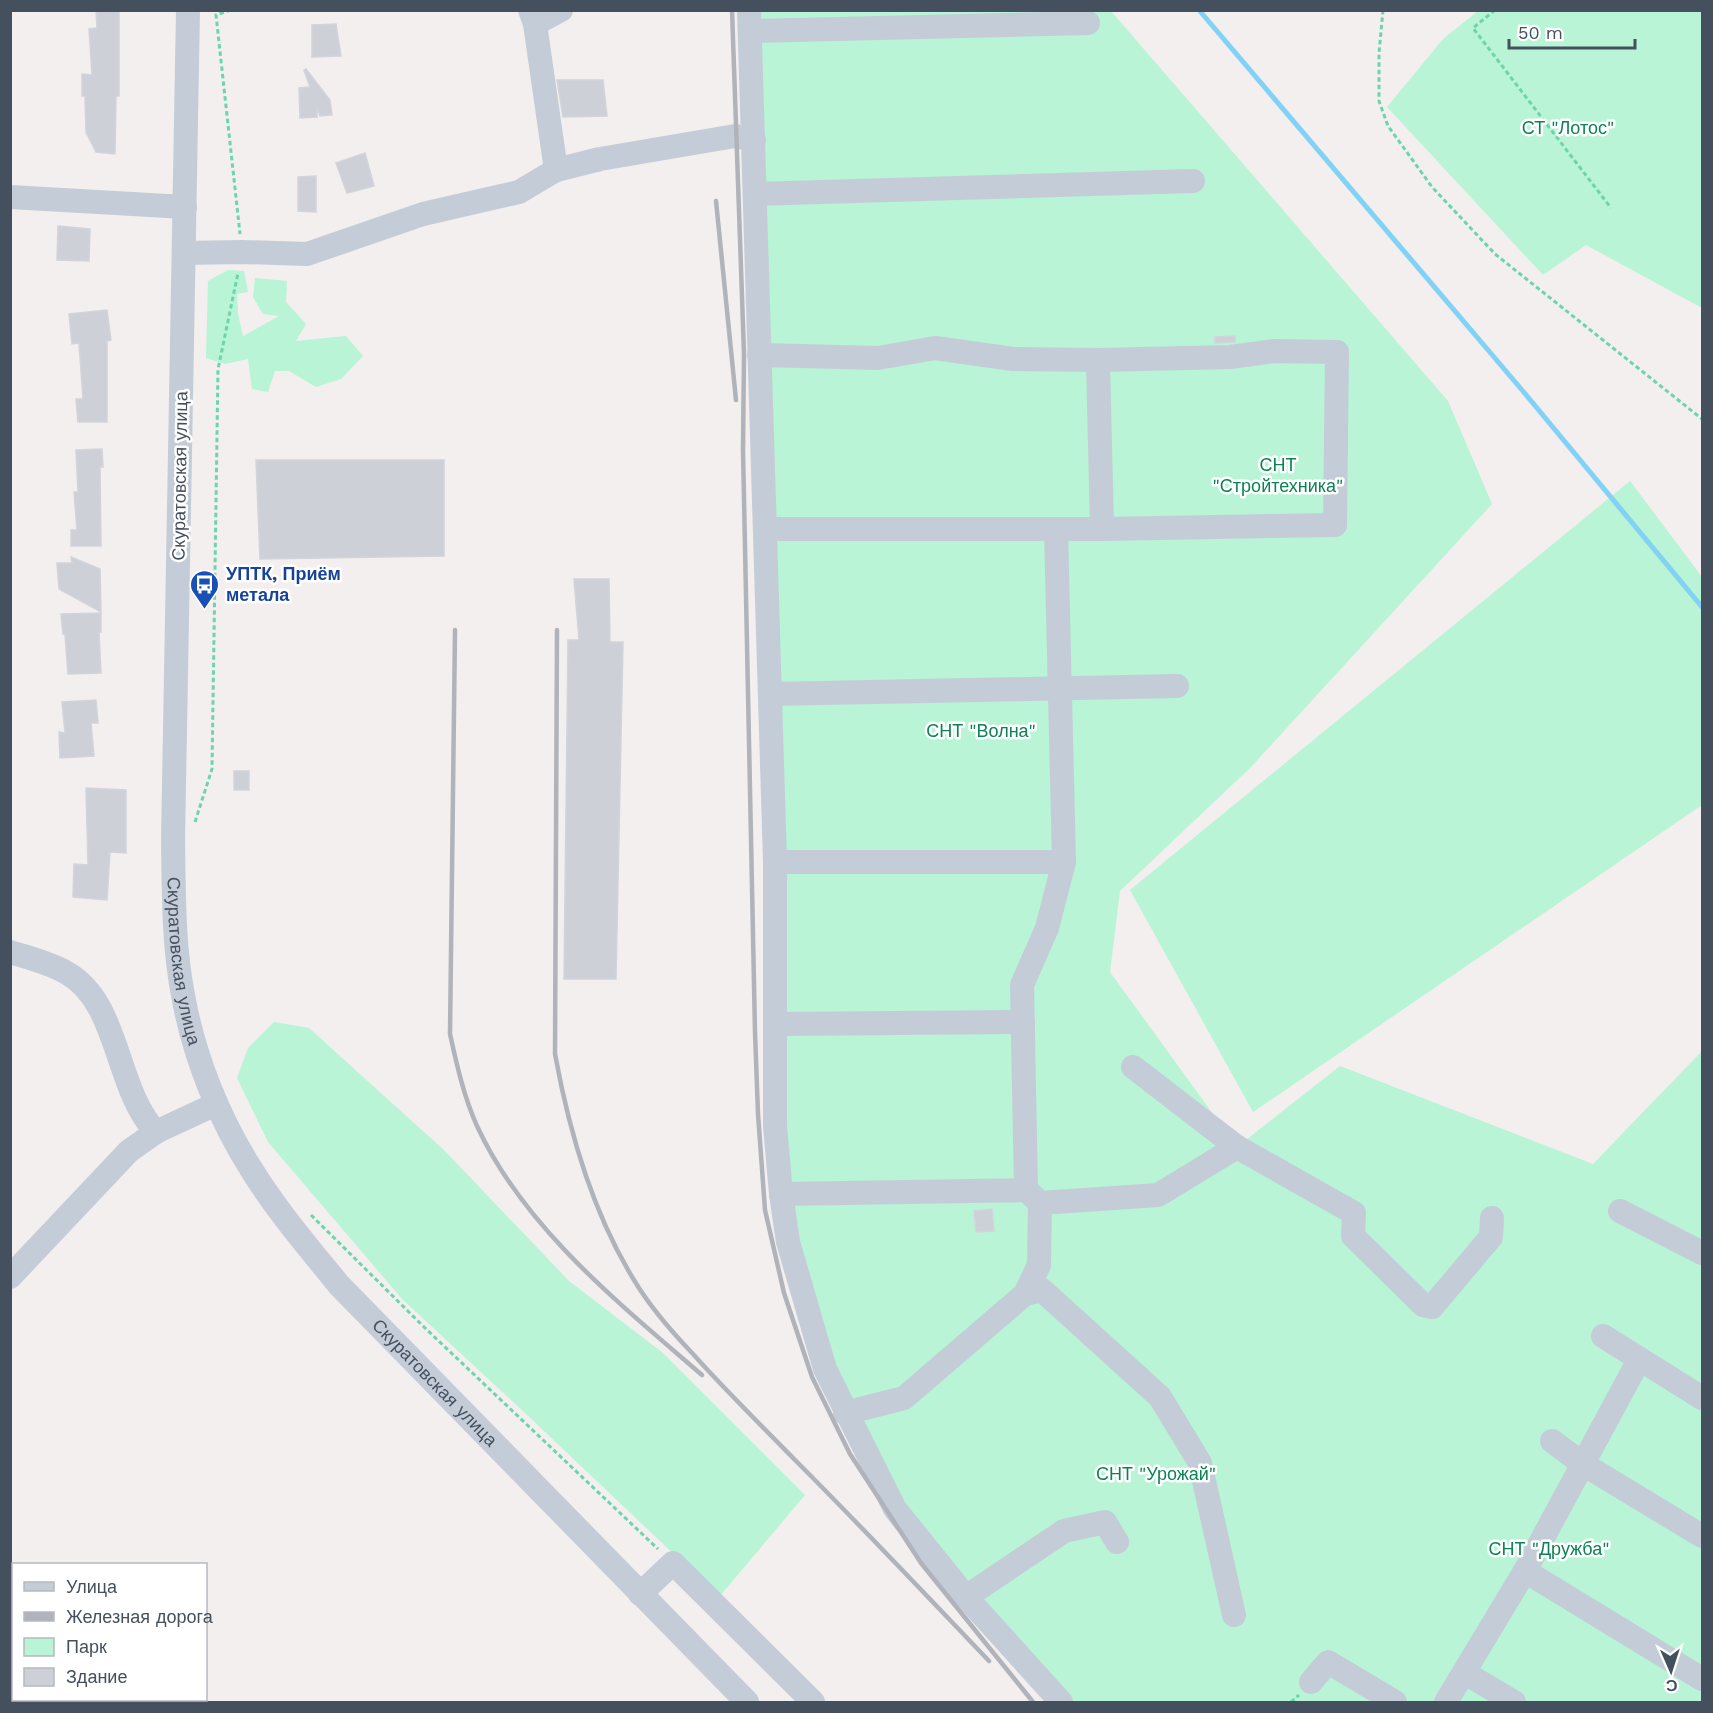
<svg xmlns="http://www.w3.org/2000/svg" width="1713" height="1713" viewBox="0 0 1713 1713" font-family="'Work Sans',sans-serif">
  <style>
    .green { fill: #b8f4d5 }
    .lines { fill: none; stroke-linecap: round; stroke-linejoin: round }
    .stream { stroke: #81d2f5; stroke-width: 5 }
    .building { fill: #cdd0d7; stroke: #d2d4db; stroke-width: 1.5 }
    .path { stroke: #6dd5ac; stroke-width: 3; stroke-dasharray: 4.5 3; stroke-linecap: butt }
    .minor { stroke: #c4ccd8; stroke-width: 24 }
    .rail { stroke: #b0b3ba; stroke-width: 4.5 }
    .labels { text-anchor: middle; stroke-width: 5; stroke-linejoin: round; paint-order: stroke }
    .park-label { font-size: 18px; fill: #0d8254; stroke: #fff }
    .street-label { font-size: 18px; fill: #45505e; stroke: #fff }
    .transit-label { font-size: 18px; font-weight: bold; fill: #164399; stroke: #fff; text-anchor: start }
  </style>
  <rect width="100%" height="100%" fill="#f2efee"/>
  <path class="green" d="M749,11H1111L1448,401L1492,504L1251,767L1120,891L1110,972L1237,1147L1340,1066L1593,1164L1702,1051V1702H1061L966,1597L845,1413L788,1242Z
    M1478,11H1702V308L1586,245L1543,275L1387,107L1443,39Z
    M228,270L244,271L248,292L237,294L238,314L243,336L279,316L263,314L253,297L255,278L287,281L286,302L306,324L296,341L346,336L363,356L341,379L316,387L289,371H275L268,392L252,389L248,359L225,364L206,358L208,281Z
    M1630,481L1702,577V805L1253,1112L1130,890Z
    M274,1022L309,1028L445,1151L569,1281L663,1353L805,1495L719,1597L525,1413L403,1300L268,1142L237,1078L248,1048Z"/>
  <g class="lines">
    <path class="stream" d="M1199,10L1522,390L1702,607"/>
  </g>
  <path class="building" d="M96,10H119V96H116L115,154L96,152L86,132L85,96H82V74L92,75L89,29L97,28Z
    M336,24L341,56L312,57V25Z
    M306,69L330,100L332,115L320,116L317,107V117L300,118L299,88L310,87L304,70Z
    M557,80H603L607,116L563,117Z
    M365,153L374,186L347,193L336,163Z
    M316,176V212L298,211V177Z
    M58,226L90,229L89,261L57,260Z
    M107,310L111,340L107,341V422H78L76,399H83L79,343L72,344L69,314Z
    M1235,336V342L1215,343V337Z
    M102,449L103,467H100L101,546H71V530H77L74,492H78L76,450Z
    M256,460H444V556L260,559Z
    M71,557L100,569L101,612L59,589L57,563H72Z
    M574,579H609L610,642H623L616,979H564L568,640H579Z
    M101,613V632H99L101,673L68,674L65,634H63L61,614Z
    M96,700L98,723H91L94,756L60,758L59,732L65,733L62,702Z
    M234,771H249V790H234Z
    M86,788L126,790V853L110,852L107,900L73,897L74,864L88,865Z
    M992,1209L994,1231L976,1232L974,1211Z"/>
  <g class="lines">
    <path class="path" d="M231,10L216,15L240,234
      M1383,10L1379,53V101L1388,126L1432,187L1495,254L1702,419
      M1495,10L1473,28L1611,208
      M1702,10V11
      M195,822L212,769L218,369L238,273
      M311,1215L425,1328L658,1549
      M1291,1702L1299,1695"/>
    <g class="minor">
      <path id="s1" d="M188,10L173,840C174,891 173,944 183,995C194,1057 219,1119 253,1172C278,1212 309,1248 339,1285L747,1702"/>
      <path d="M530,10L535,24L556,170"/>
      <path d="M749,10L775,862V1126L781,1194L788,1242L825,1369L895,1509L966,1597L1061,1702"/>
      <path d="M535,24L561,10"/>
      <path d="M750,31L1088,23"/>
      <path d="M755,194L1193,181"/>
      <path d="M10,197L185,207"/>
      <path d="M184,253L242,252L307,254L423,214L519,192L556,170L600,159L735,136L754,140"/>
      <path d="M759,355L878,358L935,348L1013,359L1098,360L1230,357L1274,351L1337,352L1335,525L1102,529H765"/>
      <path d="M1098,360L1102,529"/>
      <path d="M770,694L1177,686"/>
      <path d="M775,862H1064"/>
      <path d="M10,952C29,958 50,963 67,973C120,1003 115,1089 156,1132"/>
      <path d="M776,1024L1023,1022"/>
      <path d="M1133,1067L1237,1147L1354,1213L1353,1236L1423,1305L1432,1307L1491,1237L1492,1218"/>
      <path d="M1026,1190L1022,985L1047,928L1064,862L1056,529"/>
      <path d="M781,1194L1026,1190L1037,1200"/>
      <path d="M1620,1211L1702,1253"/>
      <path d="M10,1277L129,1151L156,1132L216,1104"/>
      <path d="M1025,1294L1042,1290L1160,1397L1200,1463L1234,1615"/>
      <path d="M1603,1336L1702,1398"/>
      <path d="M845,1413L904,1398L1025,1294L1039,1265L1040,1203L1158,1195L1237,1147"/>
      <path d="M1552,1441L1583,1464L1702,1536"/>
      <path d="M1525,1571L1702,1679"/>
      <path d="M640,1594L673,1563L813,1702"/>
      <path d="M966,1597L1064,1531L1105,1522L1117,1542"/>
      <path d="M1465,1673L1514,1702"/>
      <path d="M1311,1682L1328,1662L1395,1702"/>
      <path d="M1446,1702L1525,1571L1639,1360"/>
    </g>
    <path class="rail" d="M732,10L744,354L743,450L755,1032L758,1114L765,1210L784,1293L812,1377L850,1454L921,1563L1033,1702
      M716,201L736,400
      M455,630L450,1034C457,1066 464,1097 477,1126C524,1228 620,1304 702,1375
      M557,630L555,1054C569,1131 592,1212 634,1280C650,1307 671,1331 693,1354C726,1391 762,1426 797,1462C862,1527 925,1594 989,1661"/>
  </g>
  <defs>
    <symbol id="bus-pin" viewBox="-11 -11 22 30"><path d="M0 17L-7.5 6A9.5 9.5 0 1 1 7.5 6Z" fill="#1a4fb4" stroke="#fff"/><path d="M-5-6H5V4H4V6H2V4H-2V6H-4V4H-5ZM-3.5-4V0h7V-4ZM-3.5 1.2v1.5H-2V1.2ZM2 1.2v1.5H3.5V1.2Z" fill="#fff"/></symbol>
  </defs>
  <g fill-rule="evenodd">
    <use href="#bus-pin" x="188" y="568" width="33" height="45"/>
  </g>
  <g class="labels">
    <g class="park-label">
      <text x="1568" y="134">СТ "Лотос"</text>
      <text x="1278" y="471">СНТ<tspan x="1278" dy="21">"Стройтехника"</tspan></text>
      <text x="981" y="737">СНТ "Волна"</text>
      <text x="1156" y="1480">СНТ "Урожай"</text>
      <text x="1549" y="1555">СНТ "Дружба"</text>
    </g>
    <g class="street-label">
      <text transform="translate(180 476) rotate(-89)" y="6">Скуратовская улица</text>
      <text dy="6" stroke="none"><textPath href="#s1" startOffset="952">Скуратовская улица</textPath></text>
      <text dy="6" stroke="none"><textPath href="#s1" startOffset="1456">Скуратовская улица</textPath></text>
    </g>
    <g class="transit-label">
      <text x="226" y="580">УПТК, Приём<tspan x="226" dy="21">метала</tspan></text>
    </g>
  </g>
  <rect width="1713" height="1713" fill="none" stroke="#45505e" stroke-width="24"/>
  <rect x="12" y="1563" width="195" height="138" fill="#ffffff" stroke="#b5b9bf" stroke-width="1.5"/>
  <rect x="24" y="1582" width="30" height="9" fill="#c4ccd8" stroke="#b5b9bf" stroke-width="1.5"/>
  <text x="66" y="1593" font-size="18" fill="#45505e">Улица</text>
  <rect x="24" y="1612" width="30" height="9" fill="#b0b3ba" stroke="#b5b9bf" stroke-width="1.5"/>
  <text x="66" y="1623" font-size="18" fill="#45505e">Железная дорога</text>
  <rect x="24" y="1638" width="30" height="18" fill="#b8f4d5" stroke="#b5b9bf" stroke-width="1.5"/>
  <text x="66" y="1653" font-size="18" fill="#45505e">Парк</text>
  <rect x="24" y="1668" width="30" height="18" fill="#cdd0d7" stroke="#b5b9bf" stroke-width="1.5"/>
  <text x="66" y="1683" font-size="18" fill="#45505e">Здание</text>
  <g transform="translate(1671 1671) rotate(177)" stroke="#ffffff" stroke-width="4.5" paint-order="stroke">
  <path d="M0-4.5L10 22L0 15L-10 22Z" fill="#45505e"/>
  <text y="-9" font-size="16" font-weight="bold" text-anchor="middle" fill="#45505e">С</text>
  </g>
  <path d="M1509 39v9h126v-9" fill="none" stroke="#45505e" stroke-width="3"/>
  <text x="1518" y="39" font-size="18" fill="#45505e" stroke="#ffffff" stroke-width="4.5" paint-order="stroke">50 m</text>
</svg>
